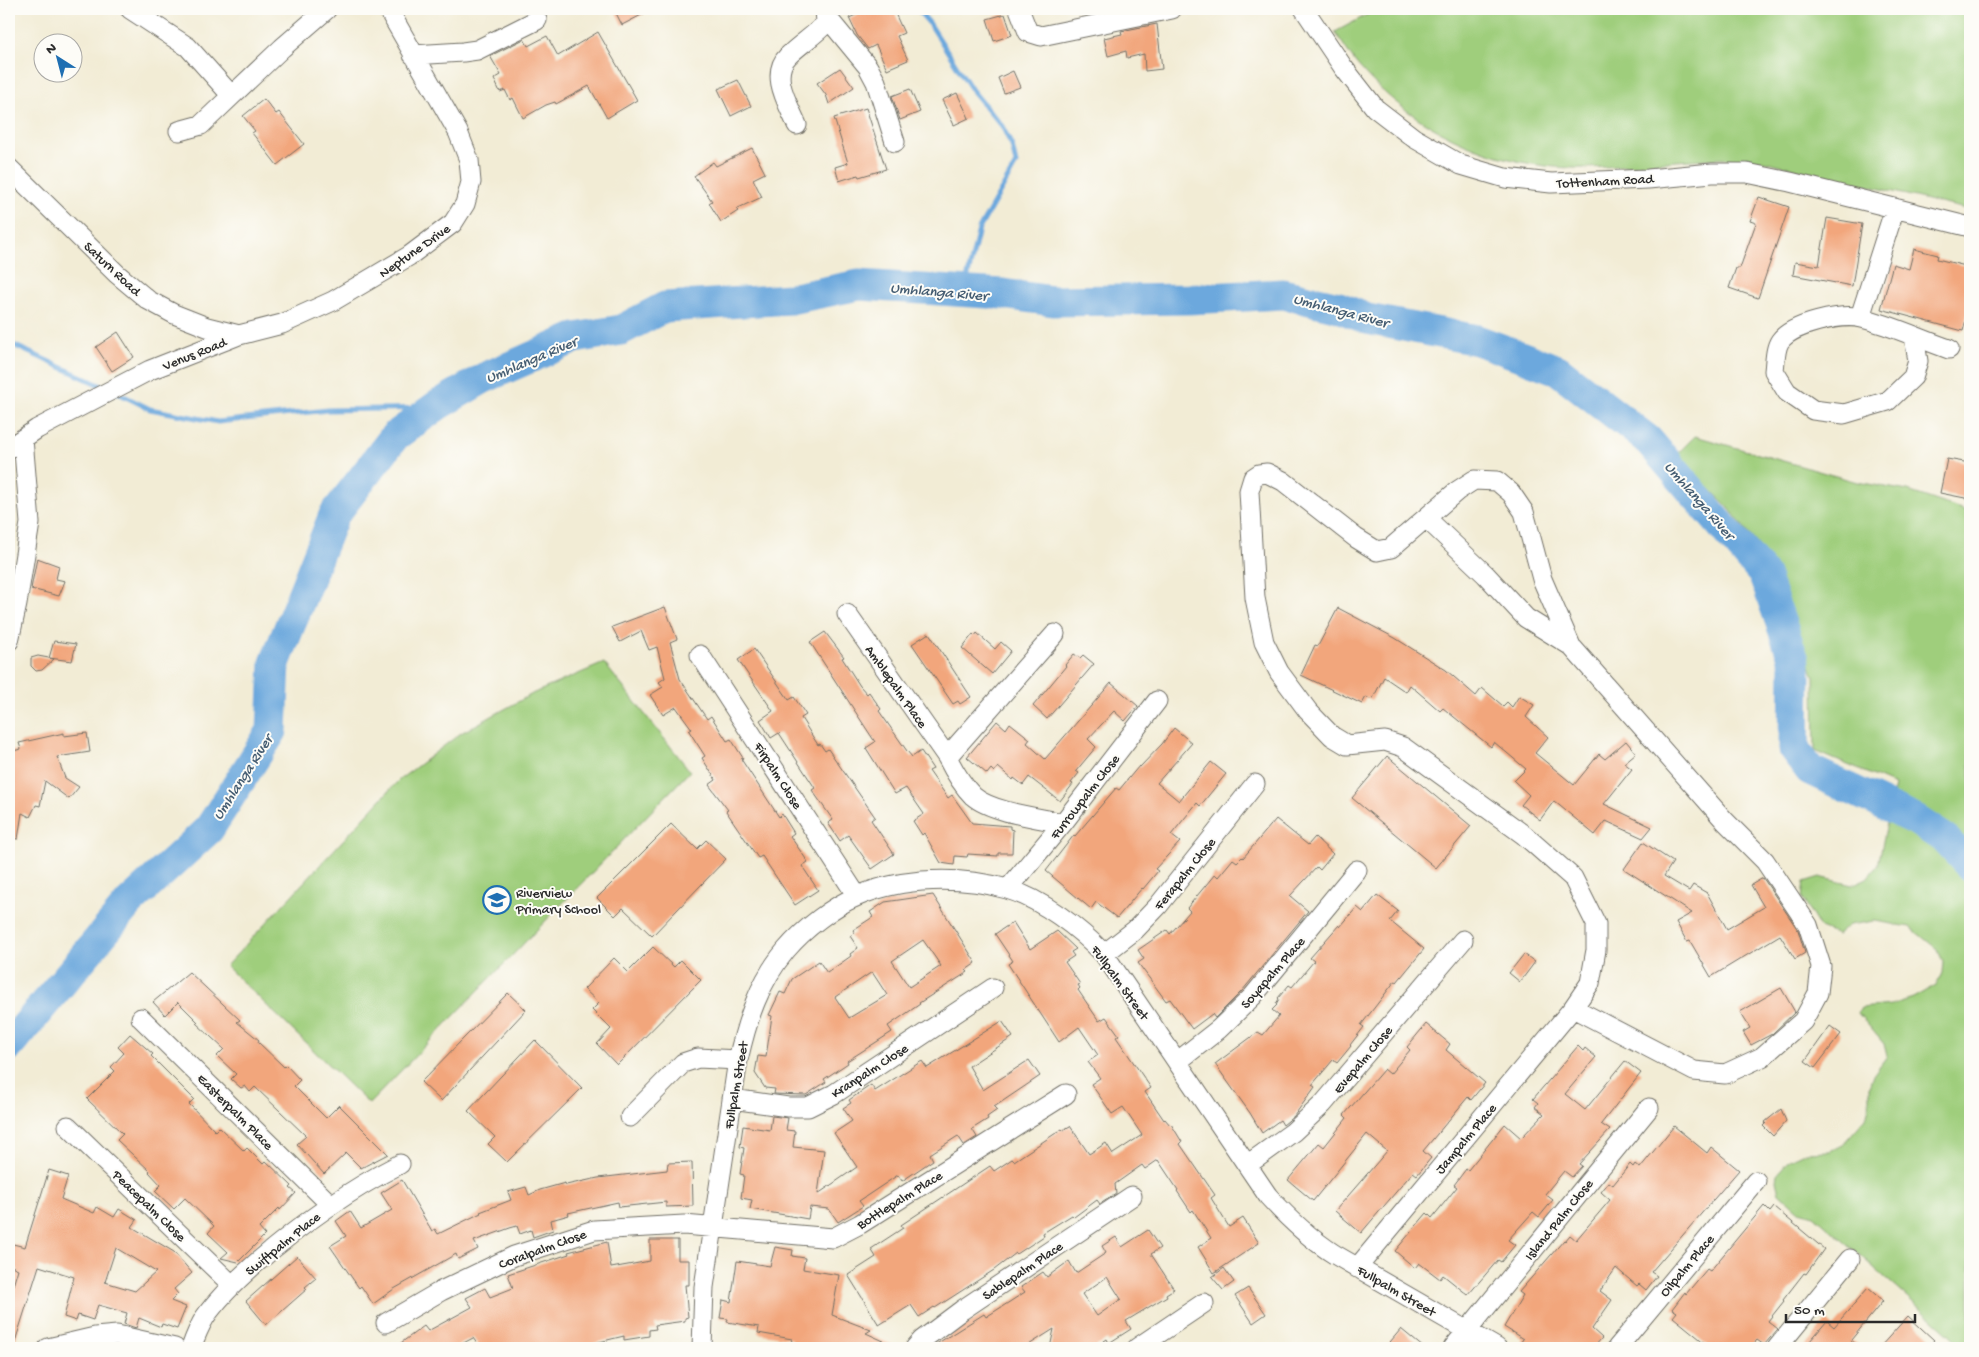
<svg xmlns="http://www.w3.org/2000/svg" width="1979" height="1357" viewBox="0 0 1979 1357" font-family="'Gochi Hand',sans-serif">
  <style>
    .green { fill: #9fce7c; stroke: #657c54 }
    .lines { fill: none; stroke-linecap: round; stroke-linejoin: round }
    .stream { stroke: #6ca8dd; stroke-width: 5 }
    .river { stroke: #6ca8dd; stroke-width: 31 }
    .building { fill: #f2a67c; fill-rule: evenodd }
    .minor-casing { stroke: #716f66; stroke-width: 21 }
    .minor { stroke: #fff; stroke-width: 19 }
    .labels { text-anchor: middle; stroke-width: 4; stroke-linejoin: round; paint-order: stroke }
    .street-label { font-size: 14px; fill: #2b2b2b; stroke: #fdfcf7 }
    .poi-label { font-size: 14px; fill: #2b2b2b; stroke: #fdfcf7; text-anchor: start }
    .water-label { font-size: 15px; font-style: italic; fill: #455d72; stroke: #fdfcf7 }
  </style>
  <rect width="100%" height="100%" fill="#fdfcf7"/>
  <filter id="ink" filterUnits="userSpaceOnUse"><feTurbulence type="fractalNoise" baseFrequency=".02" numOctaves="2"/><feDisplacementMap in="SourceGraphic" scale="10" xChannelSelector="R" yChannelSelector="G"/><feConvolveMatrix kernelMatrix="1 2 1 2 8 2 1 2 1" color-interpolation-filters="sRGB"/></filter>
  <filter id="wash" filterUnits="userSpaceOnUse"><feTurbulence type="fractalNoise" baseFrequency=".0096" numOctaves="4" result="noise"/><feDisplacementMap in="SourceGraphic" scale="20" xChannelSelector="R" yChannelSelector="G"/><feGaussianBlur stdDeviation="1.12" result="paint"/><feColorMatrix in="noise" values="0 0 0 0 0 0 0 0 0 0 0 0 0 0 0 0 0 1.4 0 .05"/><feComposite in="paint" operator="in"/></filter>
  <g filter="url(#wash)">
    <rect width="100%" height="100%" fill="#f2ecd5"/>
    <path class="green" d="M1378,9H1964L1970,23V210L1763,161C1704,154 1646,166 1586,168C1499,170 1412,130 1356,63C1349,54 1342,42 1335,32Z
      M1695,436L1857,482L1908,491L1970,512V1348H1965L1814,1215L1799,1211L1779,1193L1776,1180L1777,1174L1789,1160L1806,1152L1830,1151L1842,1145L1866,1118L1869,1106V1087L1873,1075L1887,1056L1884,1044L1858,1013L1861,1008L1891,1005L1913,998L1936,985L1942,973L1943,961L1937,949L1910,927L1875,921L1849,925L1837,935L1820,928L1802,898L1804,882L1820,877L1852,885L1867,878L1878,865L1895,785L1815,751L1814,677L1773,564L1727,506L1676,455Z
      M604,663L690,771L369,1104L226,966L399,780L461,733L534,693Z"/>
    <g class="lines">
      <path class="stream" d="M917,9L930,24L972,90L1002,126L1012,146L1016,164L979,229L964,292
        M9,343L106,388
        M116,392L150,409L218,422L328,410L434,408"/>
      <path class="river" d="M9,1046L129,903L209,829L272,731L275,663L334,515L395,436L438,405L484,378L575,338L621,330L665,307L790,299L859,285L1003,294L1053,301L1189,299L1283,294L1339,307L1367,319L1477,340L1558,370L1648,440L1764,575L1795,663L1794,749L1810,770L1916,820L1945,839L1970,866"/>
    </g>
    <g id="blocks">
      <path class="building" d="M614,9H653L622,25Z
        M869,9H893L904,33L897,36L908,60L887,69L876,45L868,49L857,35L849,18Z
        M1005,14L1012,35L994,41L987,19Z
        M1157,24L1162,69L1145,71L1144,54L1127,58L1126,51L1108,56L1104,38L1122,34L1121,31Z
        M598,32L637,100L607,118L589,86L556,104L555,102L546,105L523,118L513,98L510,100L505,90L500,92L494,79L501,75L490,56L524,39L528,46L547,36L558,56Z
        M840,68L854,87L829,104L826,95L817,83Z
        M1013,71L1020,87L1004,93L998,78Z
        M738,80L751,106L731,116L718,89Z
        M910,89L920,112L900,120L892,96Z
        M957,93L969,118L954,125L942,100Z
        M264,99L276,114L279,112L304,144L277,165L252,133L255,131L243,116Z
        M866,108L886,169L859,177L858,175L839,181L835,167L848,163L834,118Z
        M752,148L765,173L753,179L762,197L736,209L738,211L721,222L709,203L712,201L694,176L713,162L716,166Z
        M1759,197L1789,207L1758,298L1729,288L1736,268H1740L1756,223L1750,221Z
        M1827,218L1862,224L1852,286L1793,275L1795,262L1819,266Z
        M1914,249L1938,255L1937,259L1970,267V305L1963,331L1881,309L1893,264L1909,269Z
        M118,332L134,357L112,371L96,347Z
        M1947,459L1970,463V499L1940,493Z
        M37,558L59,566L56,579L65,581L59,596L31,589Z
        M665,607L677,639L670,642L680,679L707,719L711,716L727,741L731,739L743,758L741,759L779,817L782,814L794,833L790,836L808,862L802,866L818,890L795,905L762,856L758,858L726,811L728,810L709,785L716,780L702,758L705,756L689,731L692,729L676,707L663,715L650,695L663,687L659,682L665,678L657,647L649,650L641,631L620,642L612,627Z
        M1338,608L1395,638L1446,670L1476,696L1482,688L1503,706L1507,702L1512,707L1519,696L1534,705L1526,717L1548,737L1535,753L1574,785L1599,754L1605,759L1626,741L1636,753L1624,763L1632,769L1604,804L1652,827L1643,838L1606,821L1595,835L1554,801L1540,820L1521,805L1529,795L1514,781L1526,769L1494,742L1491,747L1443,708L1440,711L1410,685L1406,692L1384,677L1372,700L1366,697L1362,704L1301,675L1315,645L1318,646Z
        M825,632L844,657L842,658L860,686L867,694L869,692L881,709L879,711L907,751L912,757L921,751L933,769L929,771L948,798L952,795L972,823L1010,826V829L1013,830L1012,853H998V856L968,854L967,857L955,856L954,865L941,863L924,833L922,835L913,821L924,814L906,788L895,794L866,748L875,742L810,642Z
        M929,633L971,697L960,704L958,701L953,704L912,644Z
        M977,633L995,649L1001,642L1011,651L992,674L962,648L973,634L975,636Z
        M54,641L76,644L72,661L49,658Z
        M754,649L789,700L794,697L806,715L801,718L818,745L820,744L825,751L828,749L875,817L871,820L894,854L872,869L848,835L840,841L828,823L833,820L812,790L815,788L779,733L771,738L760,720L773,711L738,660Z
        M1074,654L1080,658L1083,655L1094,664L1047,719L1033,706L1066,666L1065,665Z
        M38,656L54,659L42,670L36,671L31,666V658Z
        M1111,683L1138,706L1125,721L1114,711L1088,739L1096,747L1076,771L1079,773L1071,783L1073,784L1060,801L1029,777L1023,785L1014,778L1013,780L998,767L994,772L991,769L987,774L967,757L997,721L1006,729L1010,723L1030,739L1027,743L1045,759Z
        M1174,728L1192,743L1157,783L1179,801L1211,762L1226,774L1200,806L1197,803L1171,835L1180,842L1155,869L1158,871L1143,889L1142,888L1117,918L1096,902L1091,909L1046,871L1074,835L1075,836L1116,788L1119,790L1139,766L1140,767L1162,744Z
        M64,733V736L87,733L90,752L57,757L65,778L79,787L69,799L45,781L40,806L36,805L30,817L22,813L18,839L9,838V815L13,783L9,752L21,749L19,743Z
        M1387,756L1471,826L1436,868L1352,798Z
        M1276,819L1308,845L1315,837L1333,854L1320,870L1317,867L1290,896L1308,911L1242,991L1215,1018L1212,1014L1192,1029L1170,999L1166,1001L1138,963L1144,959L1138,950L1167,930L1170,934L1190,911L1187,908L1215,874L1218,877L1233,859L1237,862L1242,857L1243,858Z
        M671,824L697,849L706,840L726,859L652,936L623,908L615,916L597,898Z
        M1643,842L1673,862L1664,876L1689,891L1693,885L1707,893L1727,929L1764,907L1751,885L1763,878L1798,930L1805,953L1795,959L1780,935L1711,977L1690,941L1687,942L1676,922L1692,913L1624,869Z
        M933,895L976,963L966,970L968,972L919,1003L920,1004L888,1026L892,1032L847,1061L848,1063L824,1079L826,1082L806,1095L774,1094L775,1089L765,1088L755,1073L758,1056L766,1057L772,1016L769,1015L780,992L785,994L792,979L819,961L827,973L851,956L850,954L858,948L850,936L855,933L853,930L873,917L870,912L885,902ZM923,940L941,966L909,987L892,961ZM872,972L887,995L849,1018L835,997Z
        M1377,895L1398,911L1390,921L1424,949L1397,982L1395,981L1361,1025L1364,1027L1350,1045L1351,1046L1337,1063L1333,1060L1312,1085L1315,1087L1294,1116L1283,1125L1280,1120L1262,1133L1250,1113L1215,1064L1258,1032L1263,1035L1279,1016L1272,1010L1277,1005L1276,1004L1279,999L1278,998L1289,985L1292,987L1314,961L1310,958L1339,925L1340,927L1357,907L1363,912Z
        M1013,922L1030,949L1057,931L1076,949L1071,952L1074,956L1065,962L1080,984L1078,985L1080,988L1078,990L1099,1021L1106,1017L1119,1035L1116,1037L1151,1088L1145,1092L1164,1120L1165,1119L1170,1125L1171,1124L1182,1142L1180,1144L1215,1195L1211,1198L1229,1227L1243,1218L1259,1243L1214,1273L1198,1247L1211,1238L1193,1210L1191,1212L1177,1191L1178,1190L1158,1160L1145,1169L1142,1165L1115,1184L1116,1194L1100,1204L1097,1200L1074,1217L1072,1215L1043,1233L1044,1236L1017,1254L1016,1253L994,1270L935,1308L934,1307L919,1317L911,1305L879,1325L848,1275L876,1257L871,1249L903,1228L901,1225L990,1166L994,1171L1012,1159L1014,1161L1062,1129L1063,1130L1070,1126L1089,1154L1106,1143L1113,1154L1142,1135L1123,1107L1112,1114L1091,1084L1100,1078L1088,1062L1098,1055L1079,1027L1059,1042L1008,964L1013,961L995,934Z
        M653,947L674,967L681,960L701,980L617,1065L597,1044L611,1029L592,1010L599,1003L584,989L614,958L628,972Z
        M1524,954L1535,962L1520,982L1509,973Z
        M189,972L240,1020L237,1022L259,1040L258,1042L284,1067L286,1065L300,1080L294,1086L326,1118L339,1105L388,1154L361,1168L346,1153L324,1174L297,1144L306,1136L255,1087L250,1092L245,1086L241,1088L231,1079L236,1074L217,1056L224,1049L196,1023L198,1022L178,1002L165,1015L153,1002Z
        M1781,988L1795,1012L1772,1034L1751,1045L1743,1032L1750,1028L1740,1012Z
        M508,993L526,1010L441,1101L421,1082Z
        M1002,1021L1013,1037L969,1066L983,1090L1029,1060L1040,1076L994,1107L997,1110L987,1117L988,1119L972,1129L977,1137L964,1145L958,1136L930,1154L933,1160L902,1181L898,1175L859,1201L863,1206L838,1222L829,1209L810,1207L808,1219L750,1209L752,1200L741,1198L744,1175L740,1174L744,1148L740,1147L743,1126L770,1130L772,1116L788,1118L786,1130L795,1131L793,1147L824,1150L818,1194L857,1167L834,1133L852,1121L843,1108L851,1103L849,1100L871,1085L875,1091L922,1061L927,1068Z
        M1426,1024L1450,1044L1446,1050L1485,1083L1471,1100L1468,1097L1423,1151L1431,1158L1417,1175L1413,1172L1361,1233L1335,1211L1387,1151L1367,1134L1313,1201L1288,1180L1319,1143L1324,1147L1347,1118L1344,1115L1384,1069L1390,1074L1410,1050L1407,1047Z
        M1830,1026L1841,1034L1815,1068L1805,1061Z
        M130,1034L153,1054L151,1056L194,1099L189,1104L215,1131L219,1127L244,1151L247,1148L263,1164L266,1161L292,1186L290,1188L296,1193L280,1210L279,1208L259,1228L265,1235L238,1262L221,1258L228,1252L208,1233L214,1226L185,1198L174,1209L155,1191L161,1185L149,1172L150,1171L117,1140L123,1134L87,1099L115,1071L111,1067L124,1053L118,1047Z
        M535,1040L582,1088L507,1162L488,1144L495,1137L468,1111Z
        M1578,1046L1583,1051L1585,1048L1596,1057L1565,1094L1585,1110L1625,1061L1641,1073L1601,1124L1610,1130L1579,1164L1582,1166L1572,1177L1564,1171L1545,1194L1553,1200L1539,1217L1533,1212L1508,1240L1515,1245L1501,1262L1498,1260L1468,1295L1443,1275L1440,1279L1419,1263L1415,1268L1395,1251L1427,1213L1432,1218L1457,1187L1454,1185L1466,1169L1468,1170L1505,1124L1521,1138L1544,1114L1535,1107L1538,1103L1533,1099Z
        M1781,1109L1786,1121L1773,1136L1763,1126L1766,1123L1765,1122Z
        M1674,1126L1707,1153L1711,1147L1739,1170L1651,1272L1657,1276L1646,1290L1639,1284L1637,1286L1616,1268L1600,1291L1612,1300L1592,1329L1602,1338L1593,1348H1528L1521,1342L1523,1339L1504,1327L1523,1295L1519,1292L1564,1240L1565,1241L1570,1235L1576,1240L1610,1200L1601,1192L1609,1182L1613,1185L1630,1164L1633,1167L1635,1164L1640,1168Z
        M692,1162L693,1206L666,1207V1202L619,1207L618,1202L568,1213L569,1215L551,1220L553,1230L533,1237L531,1230L520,1234L517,1226L510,1228L474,1241L478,1249L458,1259L456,1254L394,1289L373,1304L361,1286L359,1288L330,1246L346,1236L336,1221L350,1211L361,1228L392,1210L381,1193L402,1180L432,1231L435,1229L438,1234L481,1213L480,1212L511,1200L508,1192L526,1187L529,1195L540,1190L565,1183L566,1185L598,1178L667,1170L668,1163Z
        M49,1170L68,1176L61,1199L94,1213L97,1207L114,1217L119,1209L137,1220L132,1227L174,1252L192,1273L174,1289L178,1294L171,1301L186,1307L177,1329L162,1324L161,1327L139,1318L136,1328L124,1324L127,1313L98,1305L93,1320L78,1315L76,1321L64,1317L74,1277L39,1266L13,1348H9V1299L18,1269L9,1265V1257L13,1244L25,1247ZM116,1248L156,1272L135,1291L105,1282Z
        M1764,1206L1770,1212L1774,1207L1824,1249L1806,1274L1804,1273L1783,1300L1784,1301L1768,1321L1778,1329L1764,1345L1757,1340L1750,1348H1711L1673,1317L1677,1312L1672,1309L1685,1292L1686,1294L1707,1269L1710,1271Z
        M1148,1230L1160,1248L1151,1254L1174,1289L1166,1294L1167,1296L1126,1321L1131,1329L1109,1343L1107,1339L1094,1348H1050L1054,1329L1024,1348H930L984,1314L986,1317L1025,1292L1021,1287L1043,1272L1047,1277L1069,1261L1076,1273L1106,1253L1102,1246L1116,1237L1122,1247ZM1107,1277L1121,1299L1097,1316L1082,1294Z
        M650,1240H678V1260H689V1285H685L688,1317L685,1318V1321L655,1325L656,1329L649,1330V1336L624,1340V1336L574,1348H480L473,1338L454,1348H394L424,1326L428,1331L472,1307L466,1298L485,1288L490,1297L513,1288L508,1274L569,1254L568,1252L607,1242L611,1268L650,1261Z
        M775,1247L793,1250L792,1256L805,1258L803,1269L839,1275L832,1315L871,1330L866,1333L899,1348H805L791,1344L792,1339L758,1333L759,1327L727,1322L728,1319L720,1318L723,1300L731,1302L737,1261L770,1266Z
        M297,1256L316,1278L305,1287L307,1289L266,1325L246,1301Z
        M1224,1268L1234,1282L1223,1290L1212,1277Z
        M1248,1288L1266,1314L1253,1323L1235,1296Z
        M1868,1288L1883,1301L1851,1340L1861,1348H1804L1827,1321L1834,1327Z
        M1908,1316L1934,1340L1927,1348H1879Z
        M1401,1329L1424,1348H1385Z"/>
    </g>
  </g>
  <g filter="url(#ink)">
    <use href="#blocks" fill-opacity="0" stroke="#716f66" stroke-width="1"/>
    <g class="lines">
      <defs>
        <path id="minor" d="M130,9L188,47L231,95
          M1019,9L1028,32L1041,36L1172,9
          M1304,9L1343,67L1375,108L1414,138L1461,165L1505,178L1551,183L1648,179L1712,173H1747L1790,182L1970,227
          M826,16L868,67L876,82L895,142
          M413,55L463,52L477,50L537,20
          M797,125C789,105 769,75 788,56C800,44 814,36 826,23L825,9
          M179,131L201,125L282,48L327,9
          M9,168L117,274L148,300L174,314L207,327L239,335
          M1860,317L1895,208
          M1914,337L1918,361L1913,377L1888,401L1844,414L1813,410L1787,392L1774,371C1775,363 1775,348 1780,341C1792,324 1842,313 1862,318C1891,325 1920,339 1949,349
          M9,448L37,429L150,370L239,335L282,324L333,301L409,256L453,223L465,204L471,182L469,160L458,132L388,9
          M1426,518L1486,575L1526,618L1571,646
          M847,614L947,757C954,771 962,785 973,796C991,812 1039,818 1063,823
          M9,641L17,604L30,523L23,439
          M700,655L857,896
          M947,757L1055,634
          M1008,889L1063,823L1157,701
          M1104,954L1135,930L1158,906L1255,784
          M141,1018L330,1204
          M1177,1062L1219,1029L1253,996L1357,870
          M732,1099L788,1107H808L834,1094L993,988
          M630,1117L683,1063L698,1058L738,1060
          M68,1126L232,1285
          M1247,1165L1293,1132L1323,1104L1463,940
          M1357,1268L1573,1008L1590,983L1596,950V924L1573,878L1524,835L1403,747L1385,741L1347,745L1332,736L1308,711L1279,672L1264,642L1255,598L1249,491L1253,478L1259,474L1267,473L1283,481L1356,538L1377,551L1391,548L1457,491L1474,480L1497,481L1511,493L1524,512L1542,579L1571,646L1725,821L1765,861L1808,925L1821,966L1818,993L1803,1021L1762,1057L1725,1074L1694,1071L1573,1008
          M386,1323L441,1291L514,1256L594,1230L684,1225L833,1238L860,1224L1066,1094
          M48,1348L95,1337L117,1335L175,1348
          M191,1348C195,1337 199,1327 205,1317C219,1297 237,1280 255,1264C300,1225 347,1191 400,1164
          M702,1348L704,1287L738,1060C747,1020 759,982 786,950C804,929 833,906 858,896C902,877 962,876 1007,889C1042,899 1080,929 1104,954L1268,1196C1288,1218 1309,1238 1334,1254L1497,1348
          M915,1348L922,1340L962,1310L1132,1196
          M1137,1348L1204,1303
          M1453,1348L1649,1108
          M1617,1348L1756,1181
          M1777,1348L1850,1259"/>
      </defs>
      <use href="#minor" class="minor-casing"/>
      <use href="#minor" class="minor"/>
    </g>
  </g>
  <defs>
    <symbol id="school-ring" viewBox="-11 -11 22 22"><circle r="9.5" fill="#fdfcf7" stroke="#1f6fb2" stroke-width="1.5"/><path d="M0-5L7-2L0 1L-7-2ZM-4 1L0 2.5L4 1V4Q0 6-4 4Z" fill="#1f6fb2"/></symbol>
  </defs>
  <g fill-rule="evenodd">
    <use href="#school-ring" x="481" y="884" width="32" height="32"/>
  </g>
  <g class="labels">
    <g class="street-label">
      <text transform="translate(1605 180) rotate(-3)" y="5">Tottenham Road</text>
      <text transform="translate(414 250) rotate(-35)" y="5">Neptune Drive</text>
      <text transform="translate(113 268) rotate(43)" y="5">Saturn Road</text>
      <text transform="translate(194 353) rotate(-22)" y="5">Venus Road</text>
      <text transform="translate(897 686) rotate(55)" y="5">Amblepalm Place</text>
      <text transform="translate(779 775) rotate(57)" y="5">Firpalm Close</text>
      <text transform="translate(1084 796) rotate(-52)" y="5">Furrowpalm Close</text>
      <text transform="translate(1184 873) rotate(-51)" y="5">Ferapalm Close</text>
      <text transform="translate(1272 972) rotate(-49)" y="5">Soyapalm Place</text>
      <text transform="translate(1121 982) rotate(54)" y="5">Fullpalm Street</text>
      <text transform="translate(1362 1059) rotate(-50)" y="5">Evepalm Close</text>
      <text transform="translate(869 1070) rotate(-33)" y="5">Kranpalm Close</text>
      <text transform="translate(735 1085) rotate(-80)" y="5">Fullpalm Street</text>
      <text transform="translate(236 1111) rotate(45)" y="5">Easterpalm Place</text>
      <text transform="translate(1465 1138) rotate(-50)" y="5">Jampalm Place</text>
      <text transform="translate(899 1199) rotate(-32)" y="5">Bottlepalm Place</text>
      <text transform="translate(150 1205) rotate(44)" y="5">Peacepalm Close</text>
      <text transform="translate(1558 1219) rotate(-51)" y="5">Island Palm Close</text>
      <text transform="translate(282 1243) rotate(-39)" y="5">Swiftpalm Place</text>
      <text transform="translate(542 1248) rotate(-20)" y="5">Coralpalm Close</text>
      <text transform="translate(1686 1265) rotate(-50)" y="5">Oilpalm Place</text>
      <text transform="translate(1022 1270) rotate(-34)" y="5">Sablepalm Place</text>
      <text transform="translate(1397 1290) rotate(30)" y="5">Fullpalm Street</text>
    </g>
    <g class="poi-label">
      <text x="516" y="897">Riverview<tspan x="516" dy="16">Primary School</tspan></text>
    </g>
    <g class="water-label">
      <text transform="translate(939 291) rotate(5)" y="5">Umhlanga River</text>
      <text transform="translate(1341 310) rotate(15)" y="5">Umhlanga River</text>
      <text transform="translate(531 359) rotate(-23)" y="5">Umhlanga River</text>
      <text transform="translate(1700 500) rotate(49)" y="5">Umhlanga River</text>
      <text transform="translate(242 777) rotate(-57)" y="5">Umhlanga River</text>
    </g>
  </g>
  <rect width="1979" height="1357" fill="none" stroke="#fdfcf7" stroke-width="30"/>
  <g transform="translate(58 58) rotate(324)"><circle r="24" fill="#fdfcf7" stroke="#a9a8a5"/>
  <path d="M0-4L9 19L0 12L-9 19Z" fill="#1f6fb2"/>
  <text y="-8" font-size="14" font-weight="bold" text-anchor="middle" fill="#2b2b2b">N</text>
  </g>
  <path d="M1786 1314v8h129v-8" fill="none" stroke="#2b2b2b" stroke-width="2.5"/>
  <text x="1794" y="1314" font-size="15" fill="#2b2b2b" stroke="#fdfcf7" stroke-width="4" paint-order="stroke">50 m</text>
</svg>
